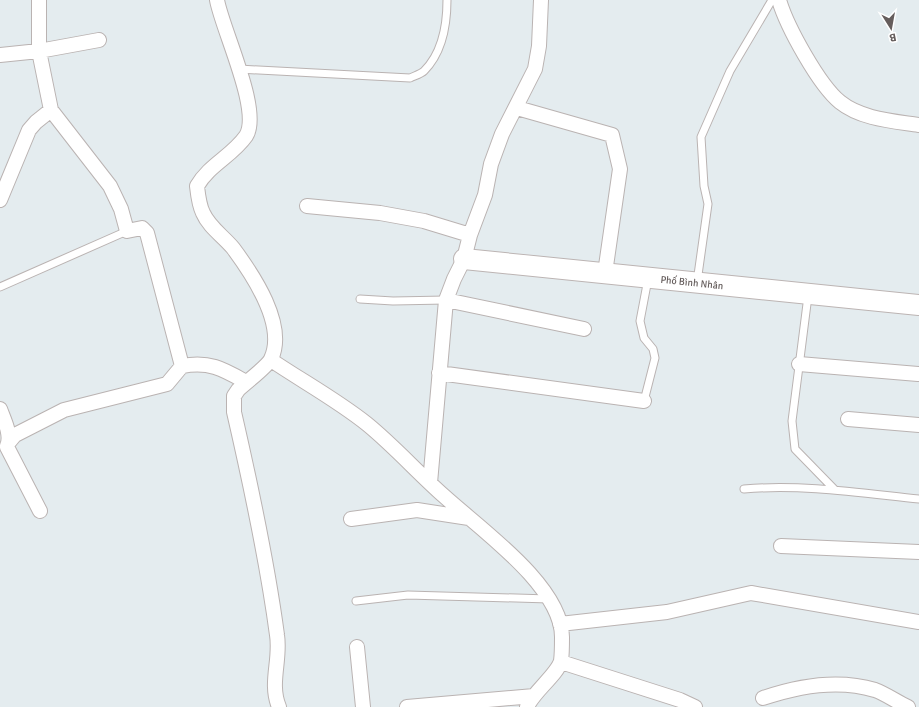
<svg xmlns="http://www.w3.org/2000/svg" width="919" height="707" viewBox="0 0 919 707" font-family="Signika,sans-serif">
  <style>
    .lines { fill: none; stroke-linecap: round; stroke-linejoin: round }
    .lane-casing { stroke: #bab3b2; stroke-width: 9 }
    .street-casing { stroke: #bab3b2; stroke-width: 16 }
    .secondary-casing { stroke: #bcb4b3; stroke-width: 22 }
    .lane { stroke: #fff; stroke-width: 7 }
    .street { stroke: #fff; stroke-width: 14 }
    .secondary { stroke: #fff; stroke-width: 20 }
    .labels { text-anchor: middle; stroke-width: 3; stroke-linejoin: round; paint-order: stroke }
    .street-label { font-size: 10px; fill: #655d5c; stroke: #fff }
  </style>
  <rect width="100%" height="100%" fill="#e4ecef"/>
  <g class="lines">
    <defs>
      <path id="lane" d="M239,69L410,78C414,76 421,74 424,71C442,53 447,24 447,0
        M697,282L708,204L704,186L701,137L730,71L772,0
        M0,287L127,231
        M808,296L792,421L795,449L835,490
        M360,299L393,301L446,300
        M644,401L655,358L653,349L644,338L640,321L648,279
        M744,489C802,484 861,493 919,499
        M356,601L408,595L549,599"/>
      <path id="street" d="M217,0C222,29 262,111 246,136C232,156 209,165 197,186C198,195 199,205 203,213C209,227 223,236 233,248C253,275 287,325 271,359C268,366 245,383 238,390L234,396V412C251,486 267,560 277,635C281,660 269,683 279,707
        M779,0C787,27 819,85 840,102C861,119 893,121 919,125
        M0,55L39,51L99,40
        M517,108L612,135L620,169L605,273
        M0,200L29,130L36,122L51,110L39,51V0
        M307,206L380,213L424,221L470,235
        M446,300L584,329
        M271,360C302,381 337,400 367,424C394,446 418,473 444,496C479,528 562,586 562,637C562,644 562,654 561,661C557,675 533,692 527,707
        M799,364L918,374
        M182,366C210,361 223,369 246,382
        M439,373L644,401
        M0,409C4,420 12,435 7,446
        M848,419L919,425
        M10,441L15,435L64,410L167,384L182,366L147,233L142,228L127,231L121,209L110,186L51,110
        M7,447L40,511
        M430,483L446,300L454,279L464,259L470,235L485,195L491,164L502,134L535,69L539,46L541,0
        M351,519L417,510L469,518
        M781,546L919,552
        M560,624L667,612L751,593L919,622
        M357,647L363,707
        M561,662L680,700L695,707
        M763,698C798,686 839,679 875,690C886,694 897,702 908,707
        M407,707L534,696"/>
      <path id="secondary" d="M464,259L919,305"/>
    </defs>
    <use href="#lane" class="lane-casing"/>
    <use href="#street" class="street-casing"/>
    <use href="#secondary" class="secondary-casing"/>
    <use href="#lane" class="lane"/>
    <use href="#street" class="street"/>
    <use href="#secondary" class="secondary"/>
  </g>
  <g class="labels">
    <g class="street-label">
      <text transform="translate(692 282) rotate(6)" y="4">Phố Bình Nhân</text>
    </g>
  </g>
  <g transform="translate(891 28) rotate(169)" stroke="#ffffff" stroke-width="3" paint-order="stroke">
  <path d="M0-3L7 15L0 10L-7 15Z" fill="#655d5c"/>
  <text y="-6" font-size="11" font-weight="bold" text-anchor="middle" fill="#655d5c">B</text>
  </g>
</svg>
